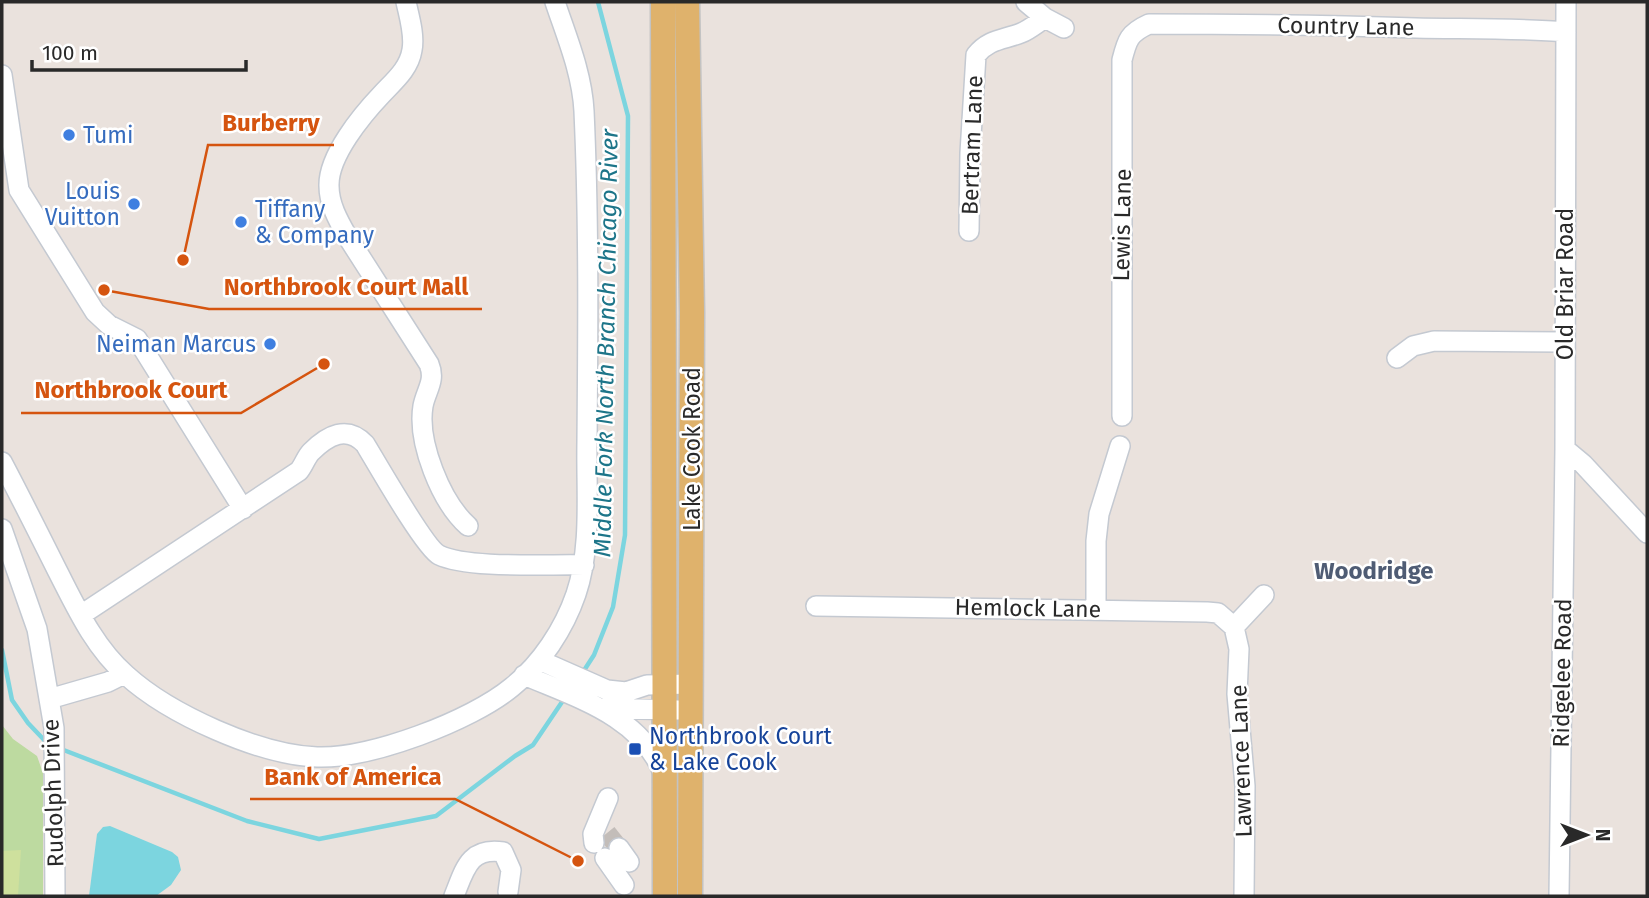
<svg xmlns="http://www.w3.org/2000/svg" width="1649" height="898" viewBox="0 0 1649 898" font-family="'Fira Sans',sans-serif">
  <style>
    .green { fill: #bddaa0 }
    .pitch { fill: #cee09d }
    .water { fill: #7cd5df }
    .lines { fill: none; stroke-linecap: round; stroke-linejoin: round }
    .stream { stroke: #7cd5df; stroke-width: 4.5 }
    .minor-tunnel { stroke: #c3bdb9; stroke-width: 19; stroke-dasharray: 19 10; stroke-linecap: butt }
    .minor-casing { stroke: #c4c9d1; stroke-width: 22 }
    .major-casing { stroke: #c3c3c3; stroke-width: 27 }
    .minor { stroke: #fff; stroke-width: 19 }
    .major { stroke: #dfb26c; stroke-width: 24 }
    .shop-dot { fill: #3f7fe0; stroke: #fff; stroke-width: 2.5 }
    .transit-dot { fill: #1a4fb4; stroke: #fff; stroke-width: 2.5 }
    .labels { text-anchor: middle; stroke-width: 5; stroke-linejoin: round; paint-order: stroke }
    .street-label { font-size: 23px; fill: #292929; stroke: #fff }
    .shop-label { font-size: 23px; fill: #366cbe; stroke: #fff; text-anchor: start }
    .transit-label { font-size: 23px; fill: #164399; stroke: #fff; text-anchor: start }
    .water-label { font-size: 24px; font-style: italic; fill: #1d7589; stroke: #fff }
    .neighbourhood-label { font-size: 24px; font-weight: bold; fill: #4f5c74; stroke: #fff }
    .leader { fill: none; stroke: #d5540f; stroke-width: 2.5 }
    .callout-dot { fill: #d5540f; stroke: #fff; stroke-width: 2.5 }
    .callout-label { font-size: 24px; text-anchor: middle; font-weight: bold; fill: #d5540f; stroke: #fff; stroke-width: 5; stroke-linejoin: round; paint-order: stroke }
  </style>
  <rect width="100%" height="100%" fill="#eae2dd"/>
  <path class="green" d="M2,725L13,739L37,756L43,773V896H2Z"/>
  <path class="pitch" d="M21,850L18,896H2V851Z"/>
  <path class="water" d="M110,826L172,852L178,857L181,870L171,885L156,896H89L97,834L103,827Z"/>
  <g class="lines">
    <path class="stream" d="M2,650L12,700L28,723L47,743
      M583,672L594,655L613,607L625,535L628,116L598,2
      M61,749L247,821L319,839L436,816L515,756L533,745L564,699"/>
    <path class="minor-tunnel" d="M607,833L619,848"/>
    <defs>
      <path id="minor" d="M406,2C409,16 415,35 412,50C409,69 394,81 382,94C362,115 328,156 329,186C329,204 338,220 347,236L429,364C436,381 426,390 423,406C417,442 441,502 468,526
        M1026,2L1045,18L1064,28
        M1566,2L1565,449L1583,464L1647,533
        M2,75L19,190L95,312L109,325L137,339L243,509
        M969,231L970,153L976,55C989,39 1003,40 1021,33C1029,30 1037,23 1045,18
        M1397,358L1413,346L1434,341L1565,342
        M1122,416V60C1127,40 1129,33 1149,24C1238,24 1327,25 1416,28C1466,29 1516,28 1566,32
        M2,462C21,498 39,534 57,570C76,607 94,647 126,675C169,714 259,755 317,757C370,759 471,721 512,687C541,664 564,629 576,594C592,547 586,491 587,442C588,332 589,221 584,111C582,73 567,38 555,2
        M2,529L37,629L54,728L55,896
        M816,606L1207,612L1218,613L1234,627L1239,649L1237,694L1245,786L1244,896
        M1096,609V541L1099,514L1120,446
        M81,615L299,471C304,465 306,457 311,452C328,435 347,425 365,444C376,462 425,548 439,555C468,569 549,564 584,565
        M1234,627L1264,595
        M539,660L607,690L626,692L647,685L691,684
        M524,675C577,698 641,716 664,775
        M49,699L108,682L124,674
        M603,708L678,710
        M594,843L593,834L608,798
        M619,848L629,862
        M605,858L624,885
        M454,896C465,869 469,847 503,852L511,870L508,892
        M1559,896L1565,449"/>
      <path id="major" d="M663,2L665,896
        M687,2L692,312L690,896"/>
    </defs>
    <use href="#minor" class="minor-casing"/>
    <use href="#major" class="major-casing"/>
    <use href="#minor" class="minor"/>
    <use href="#major" class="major"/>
  </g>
  <g class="shop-dot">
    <circle cx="69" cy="135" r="7"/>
    <circle cx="134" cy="204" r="7"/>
    <circle cx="241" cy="222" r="7"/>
    <circle cx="270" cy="344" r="7"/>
  </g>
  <rect class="transit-dot" x="628" y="742" width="14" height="14" rx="3.5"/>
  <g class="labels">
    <g class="street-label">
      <text transform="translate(1346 26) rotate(1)" y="8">Country Lane</text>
      <text transform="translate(972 145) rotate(-88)" y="8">Bertram Lane</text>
      <text transform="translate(1122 225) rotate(-89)" y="8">Lewis Lane</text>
      <text transform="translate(1565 284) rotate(-90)" y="8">Old Briar Road</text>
      <text transform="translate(692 449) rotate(-90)" y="8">Lake Cook Road</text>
      <text transform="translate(1028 608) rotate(1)" y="8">Hemlock Lane</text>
      <text transform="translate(1562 673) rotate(-89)" y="8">Ridgelee Road</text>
      <text transform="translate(1241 761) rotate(-92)" y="8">Lawrence Lane</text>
      <text transform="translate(53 793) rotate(-92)" y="8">Rudolph Drive</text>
    </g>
    <g class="shop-label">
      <text x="83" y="143">Tumi</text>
      <text x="120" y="199" text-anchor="end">Louis<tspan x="120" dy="26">Vuitton</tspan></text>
      <text x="255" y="217">Tiffany<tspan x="255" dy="26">&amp; Company</tspan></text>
      <text x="256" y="352" text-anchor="end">Neiman Marcus</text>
    </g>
    <g class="transit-label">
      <text x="649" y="744">Northbrook Court<tspan x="649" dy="26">&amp; Lake Cook</tspan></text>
    </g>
    <g class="water-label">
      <text transform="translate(606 343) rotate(-89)" y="8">Middle Fork North Branch Chicago River</text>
    </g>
    <g class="neighbourhood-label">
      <text x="1374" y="579">Woodridge</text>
    </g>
  </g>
  <path class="leader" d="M183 260L208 145H334M104 290L209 309H482M324 364L241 413H21M578 861L455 799H250"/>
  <g class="callout-dot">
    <circle cx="183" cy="260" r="7"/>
    <circle cx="104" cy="290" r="7"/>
    <circle cx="324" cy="364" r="7"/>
    <circle cx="578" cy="861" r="7"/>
  </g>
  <g class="callout-label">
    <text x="271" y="131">Burberry</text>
    <text x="346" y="295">Northbrook Court Mall</text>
    <text x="131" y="398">Northbrook Court</text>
    <text x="353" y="785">Bank of America</text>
  </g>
  <rect width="1649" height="898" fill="none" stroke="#292929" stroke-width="7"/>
  <g transform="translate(1586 835) rotate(90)" stroke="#ffffff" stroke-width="5" paint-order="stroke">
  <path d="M0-5L12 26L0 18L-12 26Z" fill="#292929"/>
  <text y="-10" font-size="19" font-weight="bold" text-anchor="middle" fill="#292929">N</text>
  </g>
  <path d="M32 60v10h214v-10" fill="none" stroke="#292929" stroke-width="3.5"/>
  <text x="42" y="60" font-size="21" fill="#292929" stroke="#ffffff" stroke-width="5" paint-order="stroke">100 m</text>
</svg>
